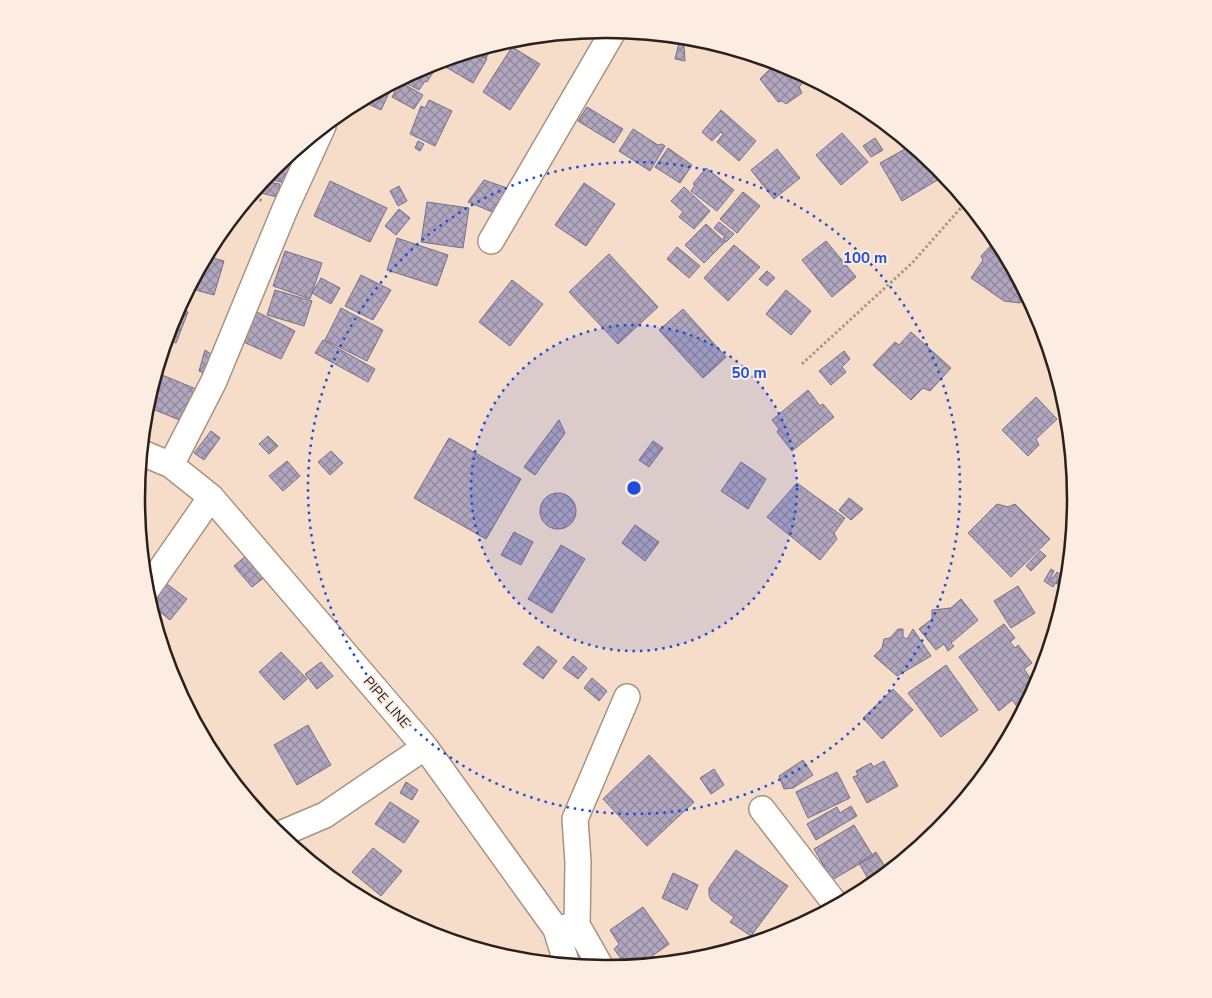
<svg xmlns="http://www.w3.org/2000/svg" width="1212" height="998" viewBox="0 0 1212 998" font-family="'Nunito Sans',sans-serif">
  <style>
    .building { fill: url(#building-cross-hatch); stroke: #797088 }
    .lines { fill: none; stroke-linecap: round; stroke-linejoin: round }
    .minor-casing { stroke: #a99280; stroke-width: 28 }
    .path { stroke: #a99687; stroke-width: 3; stroke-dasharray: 2.5 2.5; stroke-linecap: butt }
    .minor { stroke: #fff; stroke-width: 25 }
    .ring { fill: none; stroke: #1d4ed8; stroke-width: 2.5; stroke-dasharray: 2.5 5 }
    .labels { text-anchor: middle; stroke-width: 4; stroke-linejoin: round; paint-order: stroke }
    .street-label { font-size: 14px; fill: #2a211a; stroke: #fcece1 }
    .rim { fill: none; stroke: #2a211a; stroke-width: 2.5 }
    .centre { fill: #1d4ed8; stroke: #fcece1; stroke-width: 2.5 }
    .ring-label { font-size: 15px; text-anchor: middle; font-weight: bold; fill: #1d4ed8; stroke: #fcece1; stroke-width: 4; stroke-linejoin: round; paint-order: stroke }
  </style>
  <defs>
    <pattern id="building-cross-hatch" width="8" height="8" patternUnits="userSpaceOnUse" patternTransform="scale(1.25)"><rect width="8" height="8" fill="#b0a6bf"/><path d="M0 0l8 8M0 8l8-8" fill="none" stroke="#8f879a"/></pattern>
  </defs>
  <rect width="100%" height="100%" fill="#f6ddca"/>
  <path class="building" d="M679,43L684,46L685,61L675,59Z
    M495,44L486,58L476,51L477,49Z
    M512,47L540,64L510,110L483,92Z
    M472,51L487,59L473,83L437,62Z
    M435,62L431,69L434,71L427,82L425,81L419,90L398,79Z
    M777,62L804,74L807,79L799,87L802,93L786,104L782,101L778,102L760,79Z
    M394,82L381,110L360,100Z
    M400,82L423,95L414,109L392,97Z
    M429,100L452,111L435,146L410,134L421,106L425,108Z
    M587,107L623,129L614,143L578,121Z
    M721,110L756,141L739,161L717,142L723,134L721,132L712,141L702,132Z
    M633,129L658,145L662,144L665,146L650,171L619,151Z
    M842,133L868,162L841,185L816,155Z
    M875,138L883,150L871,157L863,146Z
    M418,141L424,144L420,151L415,148Z
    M300,145L289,184L264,178L274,166Z
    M912,145L946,175L902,201L880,163Z
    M668,148L692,165L680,183L655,167Z
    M777,149L800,178L774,199L751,170Z
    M706,168L734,190L717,211L691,191L695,185L693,184Z
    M484,180L507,188L495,213L468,202Z
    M262,181L280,184L277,197L253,191Z
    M330,181L387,208L370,242L314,216Z
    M584,183L615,204L586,246L555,225Z
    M399,186L407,201L398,206L390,191Z
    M684,187L710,211L694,229L679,217L683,212L671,201Z
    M743,192L760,206L737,233L720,219Z
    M427,202L469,208L463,248L421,242Z
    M399,209L410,218L396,235L385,226Z
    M719,222L734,234L726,242L723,238L725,237L714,228Z
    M706,224L725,242L704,263L685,245Z
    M397,238L448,255L437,286L387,270Z
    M997,239L1027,295L1020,303L1004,301L971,278L983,260L981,256Z
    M826,241L856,277L832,297L802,260Z
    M734,245L760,267L728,301L704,278Z
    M677,247L700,266L689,278L667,259Z
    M285,251L322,263L310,299L273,286Z
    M609,254L658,307L618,344L569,292Z
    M205,256L224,261L214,295L188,288Z
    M767,271L775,278L767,286L759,279Z
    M361,275L391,290L373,320L345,306Z
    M321,278L340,288L331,304L312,293Z
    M512,280L543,304L510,346L479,322Z
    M275,290L312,301L304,326L267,315Z
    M786,290L811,311L791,335L766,314Z
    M177,308L188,312L176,343L165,339Z
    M341,308L383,330L367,361L325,340Z
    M683,309L726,357L703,378L659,330Z
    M253,310L295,331L281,359L237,339Z
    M911,332L951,368L930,391L923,388L911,400L873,365L895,342L899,345Z
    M323,340L375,369L368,382L315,353Z
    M205,350L217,358L210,376L199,371Z
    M844,351L850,359L842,367L846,372L831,385L819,371Z
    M155,372L196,389L182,421L145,406Z
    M808,390L820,406L823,404L834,417L792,451L777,432L779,429L772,420Z
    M1036,397L1057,419L1036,439L1039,445L1028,456L1002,430Z
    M559,420L565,433L535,475L524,467Z
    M211,431L220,438L204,460L194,453Z
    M268,436L278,446L269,454L259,444Z
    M449,438L521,479L486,539L414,498Z
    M653,441L663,448L649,467L639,460Z
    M331,451L343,463L330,475L318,462Z
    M287,461L300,476L283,491L269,476Z
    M741,462L766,479L748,509L721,491Z
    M797,483L845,518L834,533L837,539L820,560L767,517Z
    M540 511a18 18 0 1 1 36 0a18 18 0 1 1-36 0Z
    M849,498L863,509L851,520L839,510Z
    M997,504L1008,507L1015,504L1050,539L1011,577L968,533Z
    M635,525L659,542L645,561L622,543Z
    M514,532L533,542L521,565L501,555Z
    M561,545L585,559L552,613L528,599Z
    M1040,551L1046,556L1031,571L1026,566Z
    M248,554L266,576L252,587L234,566Z
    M1070,565L1067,591L1056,583Z
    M1051,569L1054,571L1051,577L1053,578L1057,572L1061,575L1053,587L1044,581Z
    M163,581L187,599L170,620L149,603Z
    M1018,586L1035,613L1011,628L994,601Z
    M961,599L978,620L951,643L954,646L948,651L944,644L936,650L919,629L932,619V610L951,608Z
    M1004,624L1015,638L1010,642L1015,648L1018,645L1032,663L1024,669L1036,686L1019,699L1024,705L1019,709L1012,700L999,711L959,657Z
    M898,629H903V637L907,639L913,629L931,656L897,676L874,656L882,648L884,639L890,638Z
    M538,646L557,661L543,679L523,664Z
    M281,652L307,679L284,700L259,672Z
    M573,656L587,668L578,679L563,668Z
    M321,662L333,676L317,689L305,674Z
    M946,665L978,710L941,737L908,693Z
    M592,678L607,691L599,701L584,688Z
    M893,689L913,710L882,739L863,718Z
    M308,725L331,765L297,785L274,745Z
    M649,755L694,802L647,846L603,799Z
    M803,760L813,775L793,788L784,789L779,776Z
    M884,761L898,786L867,803L853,777L858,775L856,771L871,763L873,767Z
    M714,769L724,785L711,794L700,778Z
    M837,772L850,798L808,818L796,792Z
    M406,782L418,790L412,800L400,793Z
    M390,802L419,821L404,843L375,824Z
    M851,806L857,816L816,840L807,824L837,807L840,813Z
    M854,825L873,856L832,880L814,849Z
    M373,848L402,871L381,896L352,872Z
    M736,850L788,886L751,936L730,922L734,917L711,900L709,895V888Z
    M876,852L889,873L871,884L859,863Z
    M673,873L698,885L687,910L662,898Z
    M643,907L669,944L638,966L627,967L614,949L619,944L610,930Z"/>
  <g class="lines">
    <defs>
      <path id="minor" d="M491,241L614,30
        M140,452L171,465L211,497L425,747L556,929L577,925L602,969
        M171,465L214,381L285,209L323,126
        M145,592L211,497
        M762,809L837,906
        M278,835L325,815L425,747
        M577,925L578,862L575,819L627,697
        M556,929L567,965"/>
    </defs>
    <use href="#minor" class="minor-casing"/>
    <path class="path" d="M250,196L263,201
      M802,364L912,263L967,201"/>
    <use href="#minor" class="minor"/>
  </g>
  <circle cx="634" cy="488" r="163" fill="#1d4ed8" fill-opacity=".12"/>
  <g class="ring">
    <circle cx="634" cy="488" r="163"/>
    <circle cx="634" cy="488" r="326"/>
  </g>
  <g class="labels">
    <g class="street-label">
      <text transform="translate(387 702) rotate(49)" y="5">PIPE LINE</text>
    </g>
  </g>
  <path d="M0 0H1212V998H0ZM145 499a461 461 0 1 1 922 0a461 461 0 1 1-922 0Z" fill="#fcece1" fill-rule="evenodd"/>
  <path class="rim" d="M145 499a461 461 0 1 1 922 0a461 461 0 1 1-922 0Z"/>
  <circle cx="634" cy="488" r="8" class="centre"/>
  <g class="ring-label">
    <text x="865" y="263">100 m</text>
    <text x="749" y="378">50 m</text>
  </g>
</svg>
